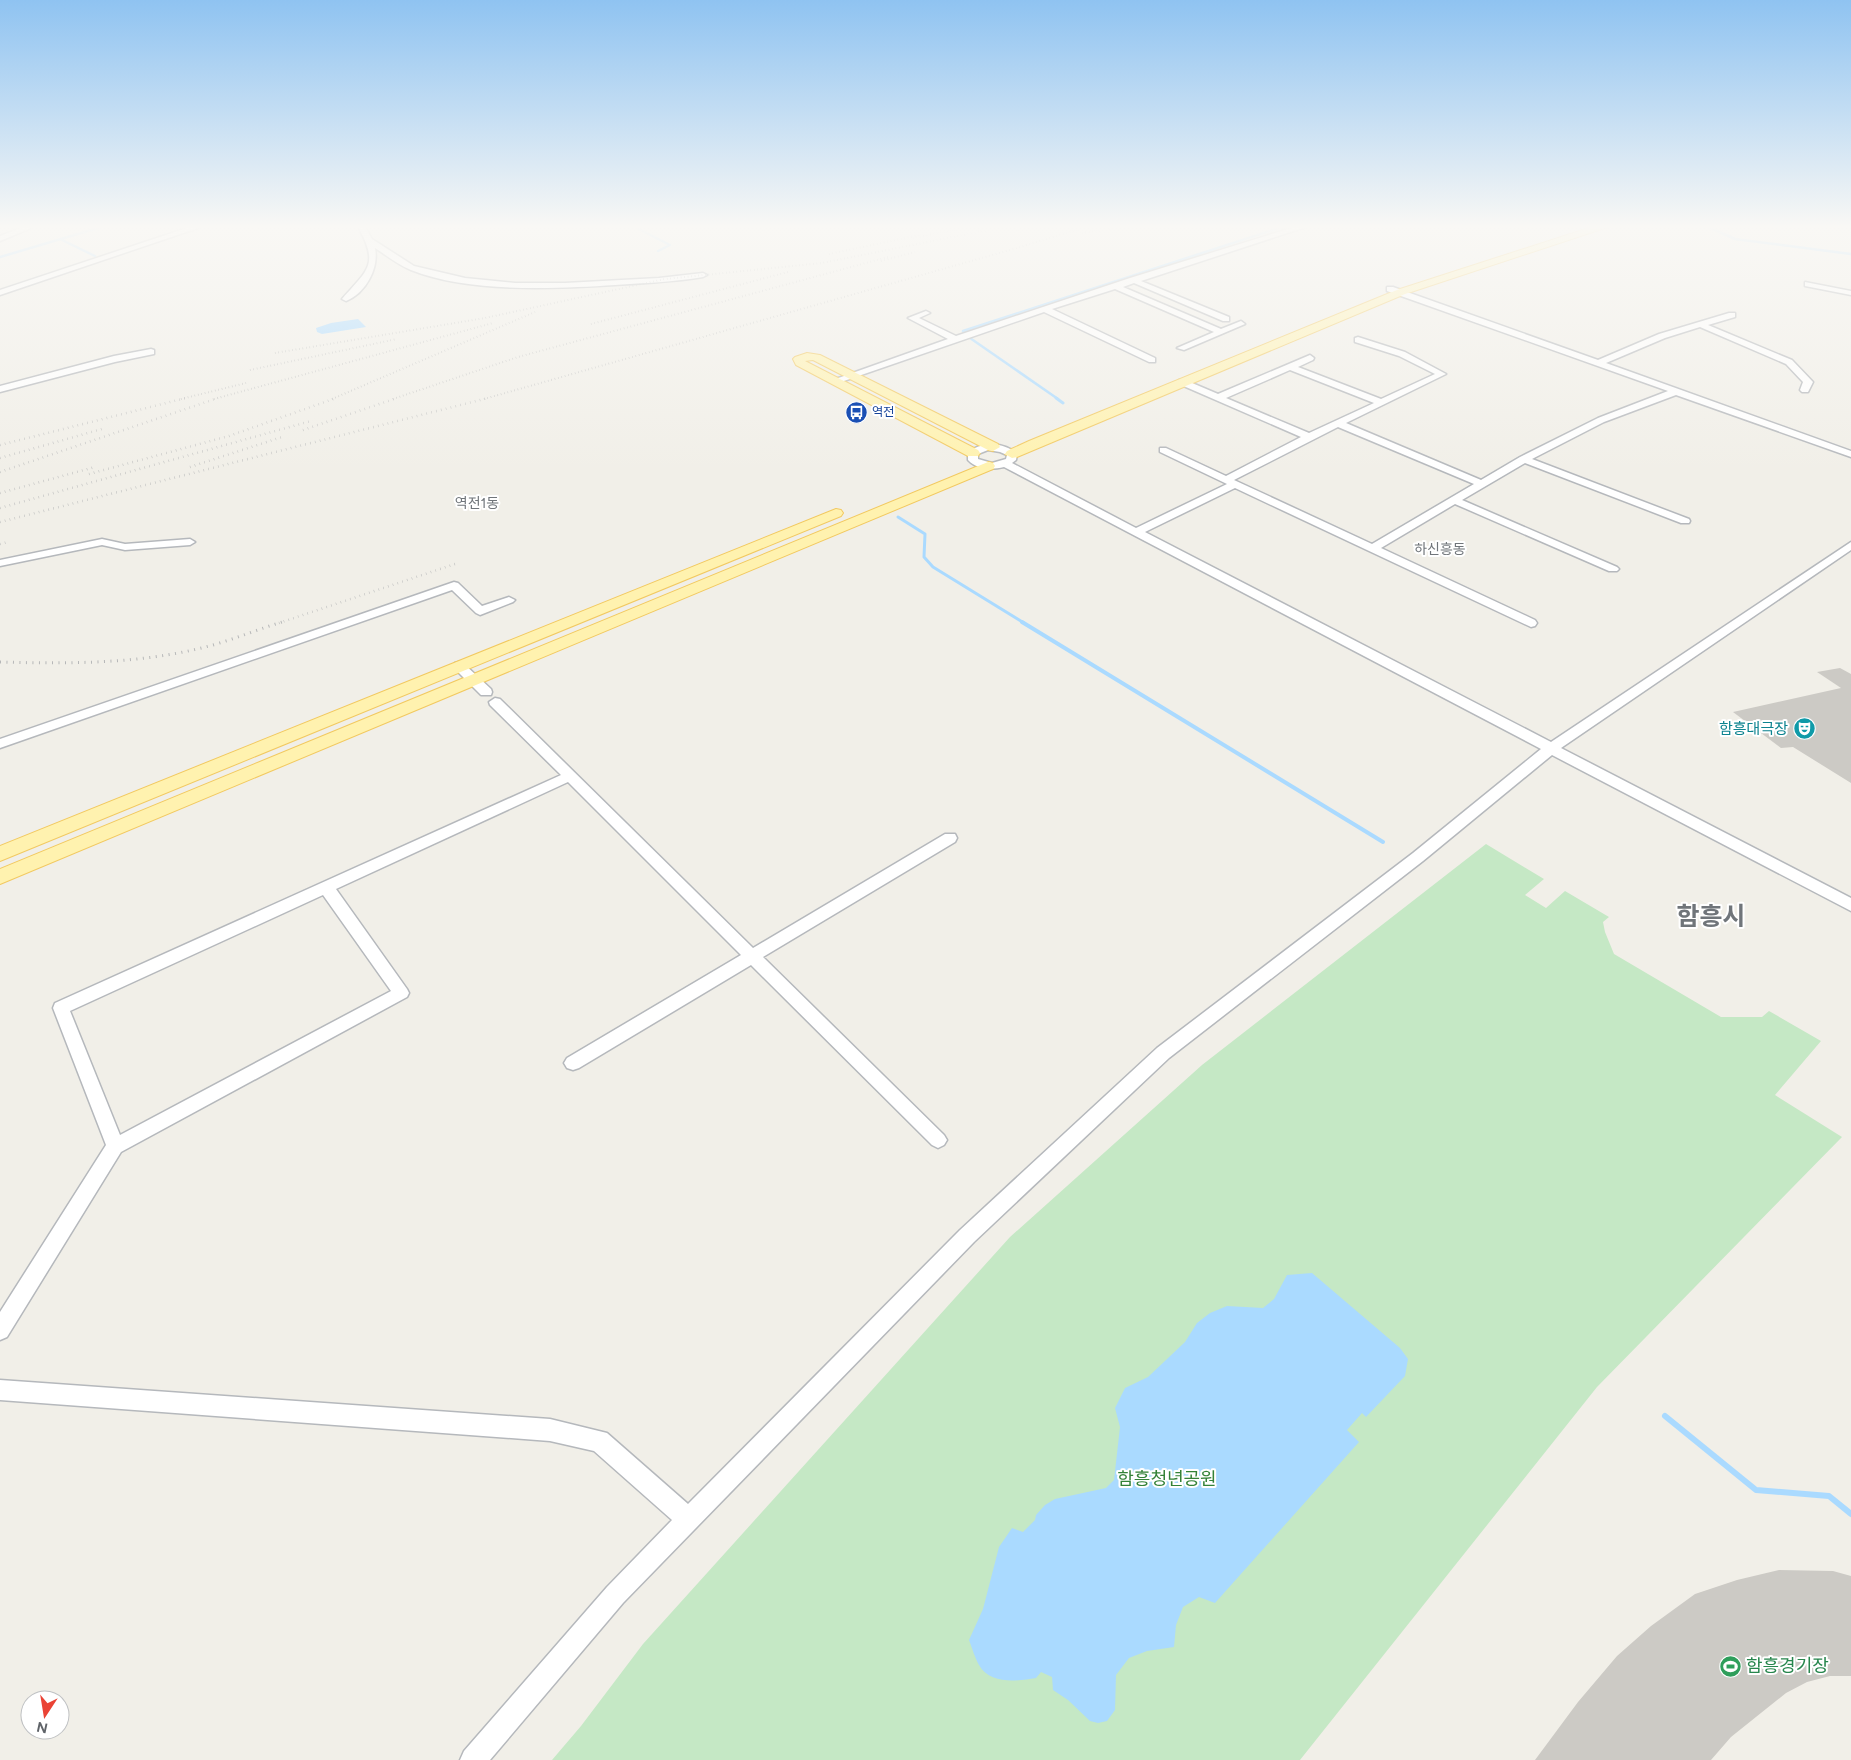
<svg xmlns="http://www.w3.org/2000/svg" width="1851" height="1760" viewBox="0 0 1851 1760" font-family="Figtree,'Noto Sans KR',sans-serif">
  <style>
    .green { fill: #c5e8c5 }
    .water { fill: #aadaff }
    .lines { fill: none; stroke-linecap: round; stroke-linejoin: round }
    .stream-far3 { stroke: #aadaff; stroke-width: 2.5 }
    .stream-far2 { stroke: #aadaff; stroke-width: 3 }
    .stream-far1 { stroke: #aadaff; stroke-width: 4 }
    .stream { stroke: #aadaff; stroke-width: 6 }
    .building { fill: #cccac5 }
    .minor-casing { stroke: #b5b8bc; stroke-width: 3 }
    .major-casing { stroke: #f2c960; stroke-width: 2 }
    .minor { fill: #fff; fill-rule: evenodd }
    .major { fill: #fff2af; fill-rule: evenodd }
    .rail-far2 { stroke: #b6b7b8; stroke-width: 2; stroke-dasharray: 0.5 3; stroke-linecap: butt }
    .rail-far1 { stroke: #b6b7b8; stroke-width: 2.5; stroke-dasharray: 0.5 4.5; stroke-linecap: butt }
    .rail { stroke: #b6b7b8; stroke-width: 3; stroke-dasharray: 1 5.5; stroke-linecap: butt }
    .labels { text-anchor: middle; stroke-width: 4; stroke-linejoin: round; paint-order: stroke }
    .far-transit-label { font-size: 12px; fill: #164399; stroke: #fff; text-anchor: start }
    .far-neighbourhood-label { font-size: 14px; fill: #70757a; stroke: #fff }
    .culture-label { font-size: 15px; fill: #0d838f; stroke: #fff; text-anchor: end }
    .near-park-label { font-size: 18px; fill: #348238; stroke: #fff }
    .near-leisure-label { font-size: 18px; fill: #27864d; stroke: #fff; text-anchor: start }
    .town-label { font-size: 25px; font-weight: bold; fill: #70757a; stroke: #fff }
  </style>
  <rect width="100%" height="100%" fill="#f1efe8"/>
  <path class="green" d="M1486,844L1544,879L1525,895L1546,908L1565,891L1609,917L1603,922L1605,932L1614,954L1721,1017H1762L1769,1011L1821,1041L1775,1095L1842,1137L1597,1387L1300,1760H552L581,1726L643,1644L1010,1237L1202,1065Z"/>
  <path class="water" d="M358,319L366,327L322,334L317,332L316,328L331,323Z
    M1312,1273L1400,1348L1408,1359L1405,1376L1366,1417L1362,1413L1347,1430L1359,1442L1215,1603L1199,1597L1183,1607L1176,1625L1174,1647L1147,1651L1129,1658L1116,1675L1115,1710L1107,1721L1098,1723L1090,1721L1068,1700L1053,1690L1052,1677L1041,1672L1036,1678C1018,1681 990,1685 979,1665C975,1658 972,1648 969,1640L983,1609L999,1547L1012,1528L1023,1532L1035,1520L1036,1515L1045,1505L1055,1499L1106,1488L1114,1480L1120,1427L1115,1408L1125,1388L1148,1377L1185,1342L1197,1323L1210,1313L1227,1306L1263,1308L1274,1299L1287,1275Z"/>
  <g class="lines">
    <path class="stream-far3" d="M631,225L670,245L658,251
      M1704,225L1735,239L1851,254
      M62,240L95,256
      M0,257L108,225
      M966,334L963,331L1288,225
      M970,338L1058,399"/>
    <path class="stream-far2" d="M1056,398L1063,403
      M898,517L925,534L924,557L933,567L1024,623"/>
    <path class="stream-far1" d="M1022,622L1383,842"/>
    <path class="stream" d="M1665,1416L1756,1490L1829,1496L1851,1514"/>
  </g>
  <path class="building" d="M1840,668L1851,674V783L1793,747L1781,748L1733,712L1841,688L1817,672Z
    M1779,1570L1833,1571L1851,1576V1676H1830L1807,1682L1786,1693L1731,1737L1711,1760H1535L1578,1702L1617,1656L1651,1626L1695,1594L1737,1580Z"/>
  <g class="lines">
    <defs>
      <path id="minor" d="M28,225H38L0,241V236Z
        M196,225H207L0,295V290Z
        M357,225H364L372,239L414,266L465,278L515,283H565L659,278L703,273L707,275L703,277C674,282 645,283 615,285C554,289 469,293 411,270C398,265 386,255 375,248C379,268 366,293 346,301L342,299C368,269 380,265 357,225Z
        M1301,225H1312L1141,281L1229,317V321H1223L1134,283L1123,287L1221,329L1241,321L1245,324L1184,350L1177,348L1214,332L1115,289L1052,309L1155,358V362H1149L1044,312L838,383H832L830,381L948,339L908,318L926,311L930,313L919,318L956,336L1130,278Z
        M1805,282L1851,291V295L1805,286Z
        M1387,287H1393L1598,360L1659,334L1729,313H1735V317L1708,325L1792,360L1813,382L1808,392H1802L1800,390L1803,382L1786,364L1700,327L1665,338L1606,363L1851,451V457L1676,395L1604,422L1532,459L1689,519L1690,521L1689,523H1681L1525,463L1462,500L1617,567L1619,569L1617,571H1609L1455,504L1381,548L1535,620L1537,623L1535,626L1531,627L1235,488L1145,532L1551,742L1851,542V550L1561,748L1851,898V911L1552,755L1423,861L1169,1058L974,1242L623,1603L490,1760H460L464,1751L607,1587L672,1520L594,1451L550,1441L0,1400V1380L550,1419L607,1433L688,1504L960,1230L1157,1048L1413,853L1541,749L1004,467C992,470 977,470 968,460V453C980,441 1005,442 1017,454L1016,460L1012,463L1136,528L1227,484L1160,452V448H1166L1226,476L1301,437L1179,384V380H1185L1218,394L1310,355L1314,358L1313,360L1298,367L1381,399L1435,374L1399,356L1355,342V338L1358,337L1405,352L1446,374L1346,423L1481,480L1520,457L1598,418L1668,391L1387,291ZM1290,370L1374,403L1309,433L1226,398ZM1338,427L1474,484L1372,544L1234,480ZM988,450L1000,452L1007,455L1006,459L992,463L978,459V454Z
        M151,349L154,350V354L115,362L0,392V386L114,356Z
        M102,539L125,544L190,539L195,542L190,545L125,550L102,545L0,566V560Z
        M454,582L458,583L482,606L509,597L515,600L513,602L480,615L476,613L452,590L0,748V739Z
        M459,662L463,663L491,689L492,692L491,695H481L455,669L453,666L455,663Z
        M495,698L500,699L753,948L945,834H955L957,838L955,842L763,957L944,1135L947,1140L944,1145L938,1148L932,1145L751,965L579,1068L573,1070L567,1068L564,1063L567,1058L741,955L568,782L336,889L407,989L409,993L407,997L121,1152L7,1337L0,1340V1312L106,1145L53,1008L55,1003L561,775L490,705L489,702ZM323,895L391,991L120,1135L70,1011Z"/>
      <path id="major" d="M1598,225H1614L1405,294L1017,457L1012,458L1005,454L1007,451L1029,441L1397,290Z
        M807,353L820,355L998,444L1000,447L993,451L988,450L813,360L805,361L978,450L980,453L978,456H968L796,365L793,359L795,357Z
        M988,462L993,463L995,466L993,469L0,884V869Z
        M836,509L841,510L843,513L841,516L0,861V846Z"/>
    </defs>
    <use href="#minor" class="minor-casing"/>
    <use href="#major" class="major-casing"/>
    <use href="#minor" class="minor"/>
    <use href="#major" class="major"/>
    <path class="rail-far2" d="M1227,225L1233,226
      M1131,227L1158,225
      M1082,233L1136,225
      M913,238L977,225
      M829,254L920,235
      M881,261L915,252
      M591,324L788,272
      M275,353L485,318L665,279L822,263L1013,225
      M250,370L397,339
      M181,399L246,383
      M214,399L493,323
      M332,399L535,312
      M393,399L518,357L888,257
      M484,399L1017,248L1091,225"/>
    <path class="rail-far1" d="M303,430L397,398
      M0,445L186,398
      M0,458L102,429
      M190,467L282,437
      M0,472L218,398
      M89,474L229,436L336,398
      M0,493L95,467
      M0,508L311,421
      M0,522L488,398
      M0,544L8,542
      M279,623L455,564"/>
    <path class="rail" d="M0,662C71,664 144,664 213,645C237,638 259,629 282,622"/>
  </g>
  <linearGradient id="sky" x2="0" y2="1"><stop stop-color="#8fc3f1"/><stop offset="0.48" stop-color="#f9f8f5"/><stop offset="1" stop-color="#f9f8f5" stop-opacity="0"/></linearGradient>
  <rect width="1851" height="472" fill="url(#sky)"/>
  <defs>
    <symbol id="bus-disc" viewBox="-11 -11 22 22"><circle r="9.5" fill="#1a4fb4" stroke="#fff"/><path d="M-5-6H5V4H4V6H2V4H-2V6H-4V4H-5ZM-3.5-4V0h7V-4ZM-3.5 1.2v1.5H-2V1.2ZM2 1.2v1.5H3.5V1.2Z" fill="#fff"/></symbol>
    <symbol id="theatre-disc" viewBox="-11 -11 22 22"><circle r="9.5" fill="#0f9aa8" stroke="#fff"/><path d="M-5-5.5Q0-4 5-5.5V0Q5 5 0 6Q-5 5-5 0ZM-3.3-2.5H-1v1.5H-3.3ZM1-2.5H3.3v1.5H1ZM-2.8 1Q0 5.5 2.8 1Z" fill="#fff"/></symbol>
    <symbol id="stadium-disc" viewBox="-11 -11 22 22"><circle r="9.5" fill="#2e9e5b" stroke="#fff"/><path d="M0-5a6.5 5 0 1 0 0 10a6.5 5 0 1 0 0-10ZM-3.5-1.8h7v3.6h-7Z" fill="#fff"/></symbol>
  </defs>
  <g fill-rule="evenodd">
    <use href="#bus-disc" x="844" y="400" width="25" height="25"/>
    <use href="#theatre-disc" x="1792" y="716" width="25" height="25"/>
    <use href="#stadium-disc" x="1718" y="1654" width="25" height="25"/>
  </g>
  <g class="labels">
    <g class="far-transit-label">
      <text x="872" y="416">역전</text>
    </g>
    <g class="far-neighbourhood-label">
      <text x="477" y="508">역전1동</text>
      <text x="1440" y="554">하신흥동</text>
    </g>
    <g class="culture-label">
      <text x="1788" y="734">함흥대극장</text>
    </g>
    <g class="near-park-label">
      <text x="1167" y="1485">함흥청년공원</text>
    </g>
    <g class="near-leisure-label">
      <text x="1746" y="1672">함흥경기장</text>
    </g>
    <g class="town-label">
      <text x="1711" y="925">함흥시</text>
    </g>
  </g>
  <g transform="translate(45 1715) rotate(192)"><circle r="24" fill="#ffffff" stroke="#bfc1c3"/>
  <path d="M0-4L9 19L0 12L-9 19Z" fill="#ea4335"/>
  <text y="-8" font-size="14" font-weight="bold" text-anchor="middle" fill="#5f6368">N</text>
  </g>
</svg>
